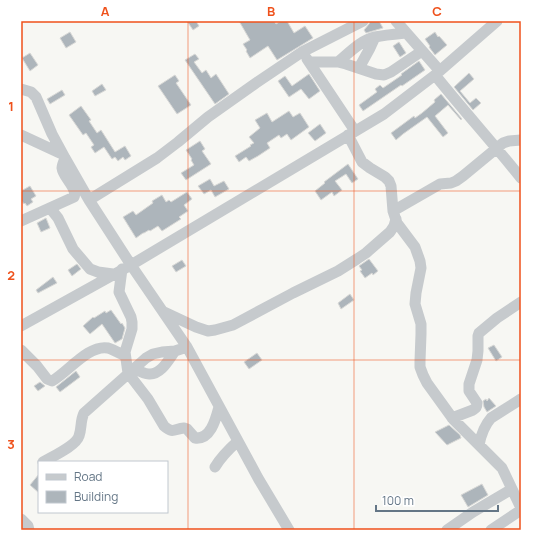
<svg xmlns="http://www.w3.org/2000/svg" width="542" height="551" viewBox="0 0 542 551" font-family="Manrope,sans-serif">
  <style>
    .building { fill: #adb5bb; stroke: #d8d8d6 }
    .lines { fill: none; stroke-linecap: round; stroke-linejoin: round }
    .minor { stroke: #c6cacd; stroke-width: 11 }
    .grid { fill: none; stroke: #ef511b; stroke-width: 1; stroke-opacity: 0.55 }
    .neatline { fill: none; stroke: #ef511b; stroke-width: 1.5 }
    .grid-label { font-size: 13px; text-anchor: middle; font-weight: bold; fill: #ef511b }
  </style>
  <rect width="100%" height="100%" fill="#f7f7f3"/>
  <path class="building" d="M187,21H196L199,26L193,30Z
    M239,21H274L276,24L281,21H287L294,33L305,26L313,38L277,60L268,46L250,58L246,51L247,50L243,44L250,40Z
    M370,21H379L383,28L366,33L364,30L369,24Z
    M70,32L76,42L66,48L60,38Z
    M435,32L438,37L439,36L447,45L435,55L429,47L430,46L425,39Z
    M399,42L406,53L400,57L393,46Z
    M30,53L38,65L30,71L22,58Z
    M195,54L199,59L194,62L202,73L206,70L211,78L216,74L229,94L215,104L185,60Z
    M419,61L425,70L402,86L401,85L363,111L359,105L377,92L375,89L380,85L383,88L402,75L401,74Z
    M469,73L474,79L460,91L470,103L476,98L481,103L473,110L454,87Z
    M309,74L320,91L309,99L301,89L289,97L278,81L285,76L292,86Z
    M175,75L179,81L176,83L191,105L177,114L158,86Z
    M102,84L106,90L95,96L92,91Z
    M62,90L65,95L50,104L47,99Z
    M441,94L462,119L461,120L448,105L435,116L448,133L443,137L427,117L403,134L396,140L391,133L414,116L415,118L422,113L435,102L434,100Z
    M81,106L91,120L89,121L97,133L101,130L115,152L125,146L131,156L125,160L123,157L118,161L115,157L112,159L104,147L95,153L91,147L94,145L86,133L83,135L69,115Z
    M289,111L293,117L300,113L309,127L291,140L287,134L281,138L279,135L267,143L270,148L258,156L249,161L246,157L239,162L235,156L251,146L250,145L254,143L249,137L260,128L255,120L267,113L272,122Z
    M320,124L326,133L315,141L308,133Z
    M200,141L205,149L202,151L211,164L186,180L181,173L194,165L191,160L192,159L186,150Z
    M348,164L358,179L352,183L346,174L335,181L342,190L334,196L332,192L321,200L315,191L325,183L324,182Z
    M210,179L214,186L224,181L229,189L215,197L211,190L204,194L198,186Z
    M30,186L36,196L31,199L33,202L27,206L25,203L24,204L21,200V191Z
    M187,192L192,199L184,205L188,211L179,217L181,219L162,231L158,226L150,231L149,230L144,233H143L136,238L123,217L133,211L136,215L153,203L152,201L162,195L166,202L169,200L171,202Z
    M46,218L50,228L41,232L37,223Z
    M369,259L378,271L373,275L372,273L365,278L360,271L362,270L359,266Z
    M182,260L186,266L176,272L172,266Z
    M77,264L81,269L72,276L68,270Z
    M53,277L57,283L38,293L36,290Z
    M350,294L354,300L341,309L338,303Z
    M111,310L121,324L122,323L125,328L122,339L115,343L102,324L90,334L83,326L93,317L94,318L105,311L106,313Z
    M494,345L502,357L496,361L488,348Z
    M257,353L262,360L249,369L244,362Z
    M76,371L80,377L60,392L56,387Z
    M40,382L45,386L38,391L34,386Z
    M489,398L496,406L487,412L484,407L483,401L486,399L487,401Z
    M449,425L460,435L461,438L447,445L435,432Z
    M39,474V493L30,485Z
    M482,484L488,495L468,507L461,495Z"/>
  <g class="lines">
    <path class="minor" d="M396,21L439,70
      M307,59L355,131
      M310,62H338L346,64L376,74L384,75L391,72L422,51
      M338,62C349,53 361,40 375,37C385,35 396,34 406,33
      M359,68L370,48L375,37
      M435,75C463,110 493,143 521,178
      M21,89L31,92L36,97L52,134L65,158L89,200L131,265L187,347L258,478L289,530
      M21,135L62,154
      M348,135L362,162L370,168L385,177L389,181L391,186L393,211L397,223L415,247L420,261L421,268L416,293L415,304L421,324V334L420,361V367L423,375L427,383L453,419L502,468L521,508
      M89,200L157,158L178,142L208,117L256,83L302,52L363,21
      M50,208L58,218L73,249L90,269L98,272L113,274
      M393,211L440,184L451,183L456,181L463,176L503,143L509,141L521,140
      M21,221L74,197C78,188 63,178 62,168C62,165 64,161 65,158
      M122,269L119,292L131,317L132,322V329L125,352L128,373L148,399L164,426C173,434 174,429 184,428L187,429L195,438C211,440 216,418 219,407
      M164,312L196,327L208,331L215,330L233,325L293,293L338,271L357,259L366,253L390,232L394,226L396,219
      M21,326L131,265L384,114L435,75L497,21
      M21,350L37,366L47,379L52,381C67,373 89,344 108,348C114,350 119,353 125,356
      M134,368C139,371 144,374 149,374C161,375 169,359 175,351
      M452,418L473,410C476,408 477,407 477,403L469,391V384L477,360L478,351V336L479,333L497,318L521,302
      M479,445C481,435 484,426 491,418L521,399
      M43,462C53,456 76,446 79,436C82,428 80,421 84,413L146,358L153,354L162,352L175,351L187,347
      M215,467C221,457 229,449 238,441
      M21,519L28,526L29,530
      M447,530L473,512L512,489
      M491,530L521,510"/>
  </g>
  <path class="grid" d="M188,21V530M354,21V530M21,191H521M21,360H521"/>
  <rect width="542" height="551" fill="none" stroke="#ffffff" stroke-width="44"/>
  <rect x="38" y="461" width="130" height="52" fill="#ffffff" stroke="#c1c8cf"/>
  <rect x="46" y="474" width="20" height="6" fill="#c6cacd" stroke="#c1c8cf"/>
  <text x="74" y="481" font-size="12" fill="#647686">Road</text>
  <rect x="46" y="491" width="20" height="12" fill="#adb5bb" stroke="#c1c8cf"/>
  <text x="74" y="501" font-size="12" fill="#647686">Building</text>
  <path d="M376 505v6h122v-6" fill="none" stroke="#647686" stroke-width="2"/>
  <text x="382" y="505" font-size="12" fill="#647686" stroke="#ffffff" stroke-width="3" paint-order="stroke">100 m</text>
  <rect x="22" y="22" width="498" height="507" class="neatline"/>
  <g class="grid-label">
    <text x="105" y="16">A</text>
    <text x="271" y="16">B</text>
    <text x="437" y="16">C</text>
    <text x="11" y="111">1</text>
    <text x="11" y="280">2</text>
    <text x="11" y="449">3</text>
  </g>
</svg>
